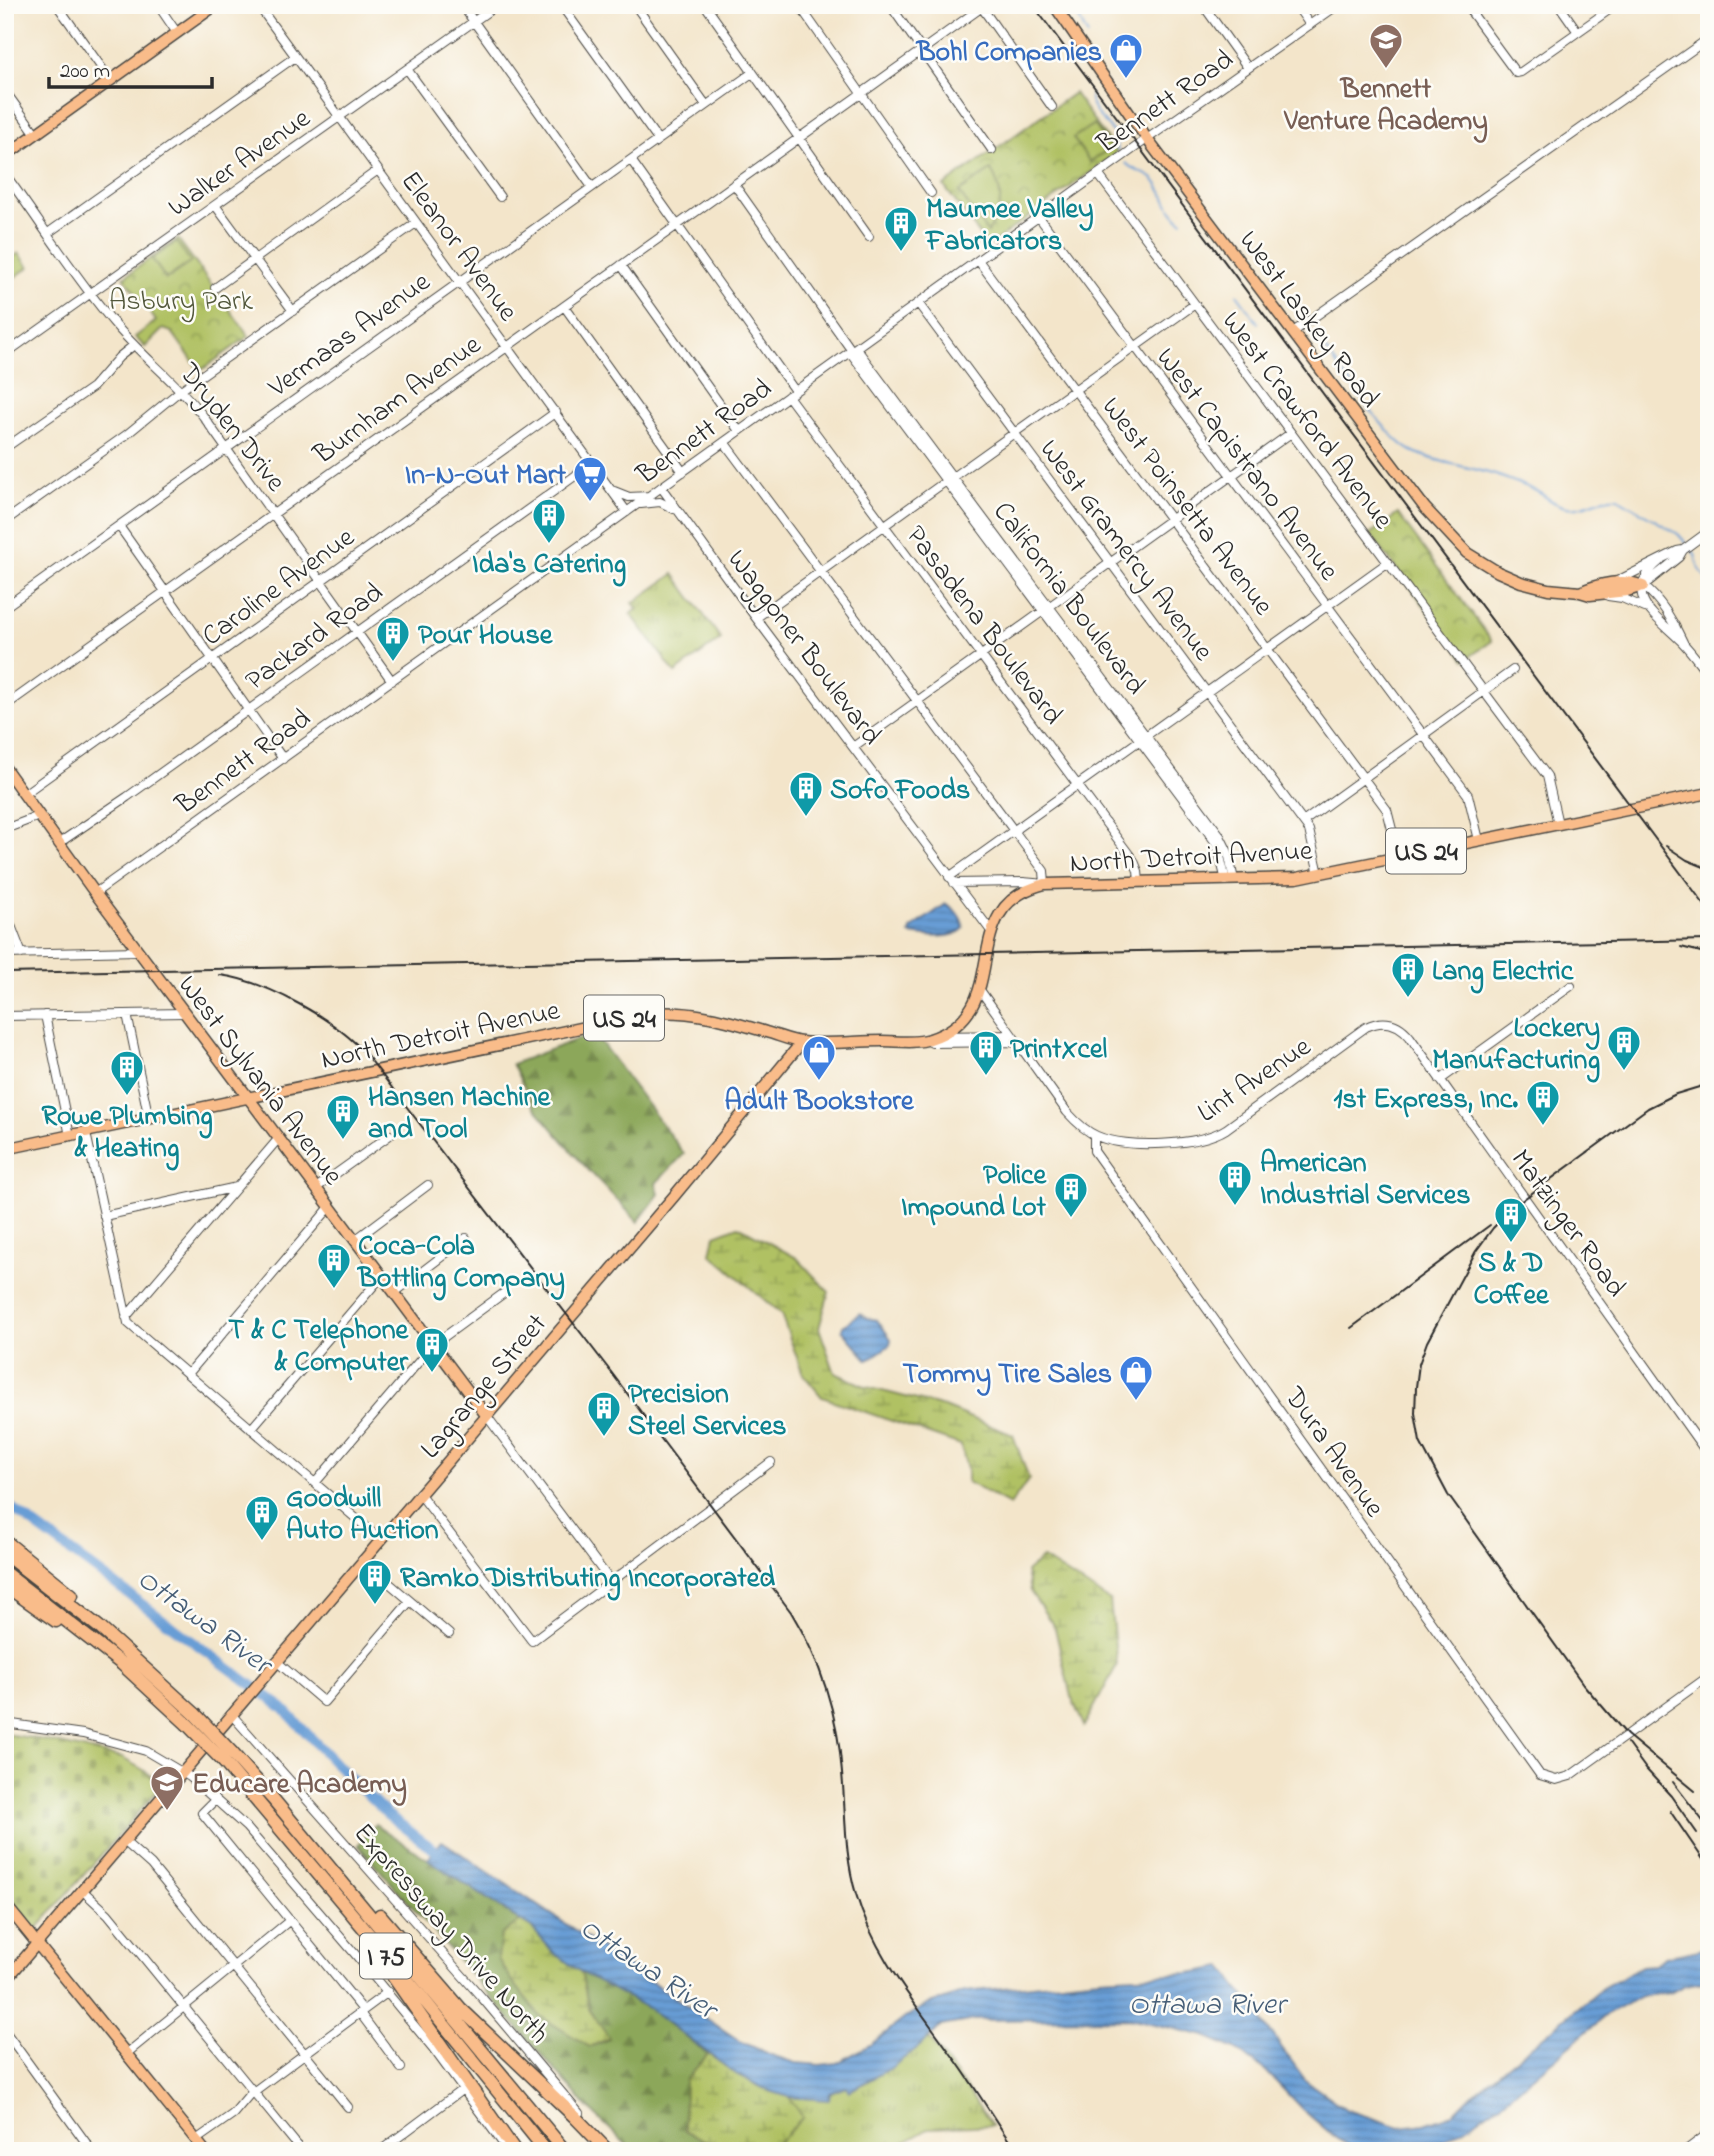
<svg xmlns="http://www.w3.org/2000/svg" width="1714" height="2156" viewBox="0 0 1714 2156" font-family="'Indie Flower',sans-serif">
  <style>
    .grass { fill: url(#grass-tufts); stroke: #6e7648; stroke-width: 2 }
    .forest { fill: url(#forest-firs); stroke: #5c6942; stroke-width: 2 }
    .wetland { fill: url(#wetland-marsh); stroke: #6e7648; stroke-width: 2 }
    .cemetery { fill: url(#cemetery-stones); stroke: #6e7648; stroke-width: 2 }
    .park { fill: url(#park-crowns); stroke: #6e7648; stroke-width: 2 }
    .garden { fill: #b0c164; stroke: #6e7648; stroke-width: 2 }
    .water { fill: url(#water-rules); stroke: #4a6480; stroke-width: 2 }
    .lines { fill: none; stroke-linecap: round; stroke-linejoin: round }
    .stream { stroke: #689dd5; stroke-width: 2 }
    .river { stroke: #689dd5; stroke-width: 10 }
    .minor-casing { stroke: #494743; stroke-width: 10 }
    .major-casing { stroke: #494743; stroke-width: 13 }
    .highway-casing { stroke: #494743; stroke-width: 15 }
    .minor { stroke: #fff; stroke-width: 8 }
    .major { stroke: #f9bc8a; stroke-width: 10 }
    .highway { stroke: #f9bc8a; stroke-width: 12 }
    .rail { stroke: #2b2b2b; stroke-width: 2 }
    .highway-bridge-casing { stroke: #494743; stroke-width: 15; stroke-linecap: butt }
    .highway-bridge { stroke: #f9bc8a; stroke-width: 12 }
    .labels { text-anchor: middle; stroke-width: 5; stroke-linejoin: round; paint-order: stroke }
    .shield { fill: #fdfcf7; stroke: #6a6a68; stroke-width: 2 }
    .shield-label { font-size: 26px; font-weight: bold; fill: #2b2b2b }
    .shop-label { font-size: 28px; font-weight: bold; fill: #366cbe; stroke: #fdfcf7; text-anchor: end }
    .education-label { font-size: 28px; font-weight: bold; fill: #785e54; stroke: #fdfcf7 }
    .street-label { font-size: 28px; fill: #2b2b2b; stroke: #fdfcf7 }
    .culture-label { font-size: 28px; font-weight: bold; fill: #0d838f; stroke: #fdfcf7; text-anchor: start }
    .park-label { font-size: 28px; fill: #53583c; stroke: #fdfcf7 }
    .water-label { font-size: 30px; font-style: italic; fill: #465e77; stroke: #fdfcf7 }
  </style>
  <defs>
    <pattern id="grass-tufts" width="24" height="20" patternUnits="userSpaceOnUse" patternTransform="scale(1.75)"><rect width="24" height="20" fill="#b0c164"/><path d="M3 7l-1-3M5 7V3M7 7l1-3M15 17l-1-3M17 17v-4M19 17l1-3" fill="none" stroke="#8f9d53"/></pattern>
    <pattern id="forest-firs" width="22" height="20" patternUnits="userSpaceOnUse" patternTransform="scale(1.75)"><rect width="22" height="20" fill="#8ca75a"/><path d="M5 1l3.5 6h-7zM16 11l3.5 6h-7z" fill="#73884b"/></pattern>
    <pattern id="wetland-marsh" width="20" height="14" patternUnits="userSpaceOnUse" patternTransform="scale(1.75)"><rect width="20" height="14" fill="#b0c164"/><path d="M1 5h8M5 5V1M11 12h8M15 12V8" fill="none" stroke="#8f9d53"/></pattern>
    <pattern id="cemetery-stones" width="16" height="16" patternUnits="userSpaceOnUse" patternTransform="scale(1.75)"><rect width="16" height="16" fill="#b0c164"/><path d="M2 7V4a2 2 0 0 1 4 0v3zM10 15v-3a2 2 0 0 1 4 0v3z" fill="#8f9d53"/></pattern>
    <pattern id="park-crowns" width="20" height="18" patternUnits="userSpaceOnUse" patternTransform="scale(1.75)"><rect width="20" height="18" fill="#b0c164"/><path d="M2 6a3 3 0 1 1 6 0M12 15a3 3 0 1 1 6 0" fill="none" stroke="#8f9d53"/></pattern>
    <pattern id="water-rules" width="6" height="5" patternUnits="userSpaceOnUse" patternTransform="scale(1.75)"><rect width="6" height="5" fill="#689dd5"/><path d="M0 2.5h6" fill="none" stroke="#5680ad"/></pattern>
  </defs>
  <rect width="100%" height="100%" fill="#fdfcf7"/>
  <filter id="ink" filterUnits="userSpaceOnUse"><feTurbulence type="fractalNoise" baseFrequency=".0143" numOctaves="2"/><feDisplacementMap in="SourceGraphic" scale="14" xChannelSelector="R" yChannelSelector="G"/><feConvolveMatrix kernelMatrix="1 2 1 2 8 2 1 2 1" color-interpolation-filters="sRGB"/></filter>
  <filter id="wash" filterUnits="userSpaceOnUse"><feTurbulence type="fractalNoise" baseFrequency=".00686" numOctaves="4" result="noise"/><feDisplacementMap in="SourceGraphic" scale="28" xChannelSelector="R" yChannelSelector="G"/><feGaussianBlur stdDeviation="1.57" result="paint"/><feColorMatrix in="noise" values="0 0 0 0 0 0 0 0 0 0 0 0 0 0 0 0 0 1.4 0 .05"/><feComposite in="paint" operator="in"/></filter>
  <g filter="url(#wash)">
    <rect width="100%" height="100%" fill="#f3e5ca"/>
    <path class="grass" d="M674,574L721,639L675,673L631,614L638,609L633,603Z
      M929,2038L992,2125L930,2128L889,2151H770L803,2117L789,2097L828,2100L830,2093L846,2086L850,2091L891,2068Z"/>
    <path class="forest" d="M594,1033L684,1154L656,1183L659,1194L638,1222L581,1162L535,1108L512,1064Z
      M375,1824L520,1921L501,1935L498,1959L514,1983L540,2016L590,2047L609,2039L589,2009L581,1972L648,2008L708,2054L686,2081L720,2151H633L588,2108L358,1845Z"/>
    <path class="wetland" d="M738,1226L797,1258L829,1292L819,1328L835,1373L867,1387L944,1407L1013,1435L1029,1479L1010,1505L967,1482V1469L961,1445L822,1397L803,1374L781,1314L711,1254L715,1235Z
      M1042,1558L1110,1601L1117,1665L1084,1726L1071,1697L1055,1628L1030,1591L1026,1572Z
      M520,1921L533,1929L554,1953L581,1972L589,2009L609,2038L590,2047L540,2016L514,1983L498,1959L501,1935Z
      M708,2054L736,2074L767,2090L789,2097L803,2117L770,2151H720V2148L684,2130L685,2081Z"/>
    <path class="cemetery" d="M5,1734L38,1739L122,1758L147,1772L161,1786L36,1930L5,1892Z"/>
    <path class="park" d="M1074,93L1117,153L988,246L944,186Z
      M178,239L249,336L200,371L172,332L163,329L145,347L135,337L156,321L124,277Z
      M19,253L29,267L8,282L5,278V262Z
      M1398,514L1492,641L1465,660L1370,534Z"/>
    <path class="garden" d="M1094,124L1110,148L1090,162L1073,138Z
      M991,170C1006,196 1001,208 988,233L959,192Z
      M176,242L191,262L166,279L152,259Z"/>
    <path class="water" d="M946,904C955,908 962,918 964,928C953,941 925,936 910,934L911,929Z
      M860,1313L866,1318L877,1320L891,1339L890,1345L868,1360L842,1330L843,1326Z
      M442,1841L740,2041L771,2055L796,2063L820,2065L837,2063L870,2045L909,2015L927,2005L965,1992L1099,1978L1189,1973L1223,1967L1306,2081L1347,2110L1400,2127L1425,2124L1453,2114L1472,2095L1602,1988L1642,1966L1654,1965L1665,1957L1709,1948V1981L1685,1985L1669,1993L1641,1996L1605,2016L1509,2097L1465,2128L1435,2145L1414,2151H1377L1352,2147L1337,2139L1302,2109L1266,2071L1235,2049L1205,2036L1134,2019L974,2020L941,2026L925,2042L891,2068L849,2091L846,2087L830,2093L829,2100L789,2097L767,2090L736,2074L648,2008L581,1972L554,1953L533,1929L428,1859Z"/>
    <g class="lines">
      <path class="stream" d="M1072,5L1088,36
        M1096,83L1097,80
        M1091,94C1088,112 1105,119 1113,133C1116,137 1116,144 1118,150
        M1126,163C1134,172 1146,172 1154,180C1165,192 1168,212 1182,221
        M1237,294L1258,323
        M1315,339L1323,346C1343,372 1385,437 1412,451C1441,465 1474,466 1504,478C1515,482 1527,486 1538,492C1547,497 1555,505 1566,507C1584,510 1599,496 1618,498L1678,534L1686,543
        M1690,547L1695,555L1699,569L1709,582"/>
      <path class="river" d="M5,1503L283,1708L333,1761L387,1814L445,1858"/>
    </g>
  </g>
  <g filter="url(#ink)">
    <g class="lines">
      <defs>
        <path id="minor" d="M57,5L111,81
          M158,5L177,33
          M258,5L627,512
          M462,5L592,187
          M561,5L658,140
          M635,5L706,105
          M705,5L869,237
          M799,5L931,193
          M890,5L992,150
          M980,5L1052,107
          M1203,5L1248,68
          M1296,5L1310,25
          M1466,5L1516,73L1521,72L1616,5
          M1559,5L1578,32
          M407,69L500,197
          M5,91L36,134
          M631,160L795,391
          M5,174C41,223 74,276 113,322C141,356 176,381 203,416L392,681
          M1098,174L1547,776L1558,824
          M734,184L852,351
          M215,205L293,311
          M1039,217L1468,795L1479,840
          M48,233L295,57
          M978,260L1387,810L1399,857
          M621,265L739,431
          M215,288L378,170
          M918,303L1303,822L1309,830L1319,874
          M564,306L683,472
          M1293,332L1702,43
          M856,348L1219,834L1228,852L1234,880
          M850,352L1217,844L1226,881
          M5,354L497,5
          M788,396L1134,861L1138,871L1139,882
          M724,442L1044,871L1045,884L1023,882L954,883
          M5,448L93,387L119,357L134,345
          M951,475L954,476L1195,304
          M661,487L756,618L991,931
          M614,491L629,497L649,496
          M641,504L660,502L674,509
          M5,521L126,435L181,390L416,223
          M119,526L283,759
          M1660,561C1619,595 1655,615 1681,641C1691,651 1700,664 1709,675
          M1617,581L1677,551L1683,550
          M1608,596L1622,598L1645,608
          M5,607L752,73
          M756,618L942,484L947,481L950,482
          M1683,642C1675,624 1660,598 1643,586L1679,557L1683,550L1709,531
          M5,706L985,5
          M853,747L1043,611V606H1050L1291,433
          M24,794L556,412
          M1303,822L1513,670
          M5,829L39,816
          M59,843L127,797L593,463
          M949,877L1387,563
          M95,893L1147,139L1338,5
          M5,910L22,954
          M5,954L138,951
          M980,990L1067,1112C1076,1122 1085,1131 1097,1136C1126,1149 1199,1146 1226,1129L1366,1027C1383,1019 1398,1022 1410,1037L1709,1456
          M127,1014L149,1119
          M45,1015L70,1136
          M5,1016L184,1013
          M938,1036L1012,1035
          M927,1040L932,1043L1017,1042
          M1440,1080L1571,986
          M86,1133L128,1323L380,1539
          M1094,1135V1151L1540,1775L1556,1780L1570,1776L1709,1676
          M316,1188L390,1135
          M104,1216L237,1187
          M355,1240L428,1185
          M394,1293L466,1238
          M126,1317L279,1138
          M188,1374L330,1207
          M486,1415L611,1582
          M251,1429L382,1276
          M315,1483L433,1345L504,1293
          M419,1493L532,1641L771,1462
          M362,1560L449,1634
          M276,1661L324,1702L410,1601
          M231,1714L483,1999L579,2113
          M5,1723L83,1734L146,1751L190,1777L246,1827L355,1954L432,2047L504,2145
          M216,1799L202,1813L363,2010
          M124,1841L151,1865L348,2107
          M82,1890L108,1914L297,2145
          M360,2013L401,2068
          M5,2031L92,2151
          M126,2054L289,1921
          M196,2140L233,2114L249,2095L388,1992
          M380,2151L463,2089
          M1685,2151L1709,2133"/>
        <path id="major" d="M1054,5L1147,139L1425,508L1467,553L1498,572L1521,582L1548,589L1580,592L1590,595L1627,591L1643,586
          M5,156L216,5
          M1580,592C1599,583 1624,578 1643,586
          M5,768L95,893L486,1415
          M5,1149L651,1013C692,1010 727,1020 766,1032C778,1035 790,1041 802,1042C827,1045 856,1041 882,1041C897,1041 916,1044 930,1039C1019,1010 951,907 1045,884L1297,878L1709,793
          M5,1904L205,2151
          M5,1981L675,1195L802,1042"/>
        <path id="highway" d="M5,1541L72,1595
          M5,1554L99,1627L195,1714
          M5,1573L122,1664L187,1724
          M5,1585L56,1621
          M232,1753L273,1799L565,2151
          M224,1762L420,1995L546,2151
          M380,1915L460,2008L575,2117L608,2151
          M388,1966L390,1972L515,2151"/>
      </defs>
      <use href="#minor" class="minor-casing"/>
      <use href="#major" class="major-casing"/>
      <use href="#highway" class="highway-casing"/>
      <use href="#minor" class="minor"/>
      <use href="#major" class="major"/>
      <use href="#highway" class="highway"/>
      <path class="rail" d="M1033,5L1709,911
        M1666,846L1687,860L1709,869
        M1681,947L1709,954
        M5,973L1709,940
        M220,975C266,981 336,1020 366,1054L611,1372L791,1612C821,1661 838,1717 842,1773C846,1814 844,1854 856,1894C874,1955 915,2003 951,2054C974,2085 994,2119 1016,2151
        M1515,1206L1493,1228L1476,1251L1427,1342L1419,1364L1416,1387L1415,1413L1420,1442L1448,1495L1583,1684L1627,1735L1695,1791
        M1509,1210L1648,1108L1676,1094L1709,1084
        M1351,1328L1490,1225
        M1627,1743L1646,1769L1671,1796L1697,1833
        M1673,1782L1709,1829
        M1670,1811L1709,1868"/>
      <defs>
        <path id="highway-bridge" d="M195,1714L232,1753
          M187,1724L224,1762"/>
      </defs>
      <use href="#highway-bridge" class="highway-bridge-casing"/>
      <use href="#highway-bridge" class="highway-bridge"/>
    </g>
  </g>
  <defs>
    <symbol id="school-pin" viewBox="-11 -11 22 30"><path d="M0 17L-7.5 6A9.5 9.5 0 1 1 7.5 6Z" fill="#8d6e63" stroke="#fdfcf7"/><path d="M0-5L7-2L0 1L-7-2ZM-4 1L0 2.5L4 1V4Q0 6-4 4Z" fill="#fff"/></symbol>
    <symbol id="shop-pin" viewBox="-11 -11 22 30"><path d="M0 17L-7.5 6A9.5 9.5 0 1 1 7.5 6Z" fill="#3f7fe0" stroke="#fdfcf7"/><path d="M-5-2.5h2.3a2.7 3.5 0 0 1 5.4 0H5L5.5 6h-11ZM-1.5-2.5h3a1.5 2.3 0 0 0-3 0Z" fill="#fff"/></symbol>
    <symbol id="building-pin" viewBox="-11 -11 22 30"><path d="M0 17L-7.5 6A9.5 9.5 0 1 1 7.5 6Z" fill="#0f9aa8" stroke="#fdfcf7"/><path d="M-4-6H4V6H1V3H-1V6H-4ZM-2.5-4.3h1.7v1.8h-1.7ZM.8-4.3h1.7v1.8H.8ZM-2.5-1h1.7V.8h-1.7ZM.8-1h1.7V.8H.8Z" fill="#fff"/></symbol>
    <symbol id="supermarket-pin" viewBox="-11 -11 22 30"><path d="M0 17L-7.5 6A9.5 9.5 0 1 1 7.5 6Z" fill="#3f7fe0" stroke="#fdfcf7"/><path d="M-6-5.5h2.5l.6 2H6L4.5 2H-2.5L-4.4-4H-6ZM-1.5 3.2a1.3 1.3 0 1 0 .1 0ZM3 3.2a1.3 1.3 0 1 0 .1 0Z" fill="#fff"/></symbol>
  </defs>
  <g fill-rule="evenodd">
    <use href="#school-pin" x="1367" y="21" width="38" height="52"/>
    <use href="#shop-pin" x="1107" y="31" width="38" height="52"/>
    <use href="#building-pin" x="882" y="204" width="38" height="52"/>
    <use href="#supermarket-pin" x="571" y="454" width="38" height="52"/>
    <use href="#building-pin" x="530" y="496" width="38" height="52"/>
    <use href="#building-pin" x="374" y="614" width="38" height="52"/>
    <use href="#building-pin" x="787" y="769" width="38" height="52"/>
    <use href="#building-pin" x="1389" y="950" width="38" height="52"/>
    <use href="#building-pin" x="1605" y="1023" width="38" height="52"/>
    <use href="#building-pin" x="967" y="1028" width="38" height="52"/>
    <use href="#shop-pin" x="800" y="1033" width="38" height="52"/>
    <use href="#building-pin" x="108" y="1048" width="38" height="52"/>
    <use href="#building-pin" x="1524" y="1078" width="38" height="52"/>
    <use href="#building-pin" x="324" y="1092" width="38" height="52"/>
    <use href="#building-pin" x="1216" y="1158" width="38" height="52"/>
    <use href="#building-pin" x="1052" y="1170" width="38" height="52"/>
    <use href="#building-pin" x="1492" y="1195" width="38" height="52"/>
    <use href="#building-pin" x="315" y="1241" width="38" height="52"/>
    <use href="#building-pin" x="413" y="1325" width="38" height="52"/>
    <use href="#shop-pin" x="1117" y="1353" width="38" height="52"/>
    <use href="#building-pin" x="585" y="1389" width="38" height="52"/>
    <use href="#building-pin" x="243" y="1493" width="38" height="52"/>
    <use href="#building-pin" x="356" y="1557" width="38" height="52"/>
    <use href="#school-pin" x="148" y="1763" width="38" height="52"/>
  </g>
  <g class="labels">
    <g class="shield">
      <rect x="1386" y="828.5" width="80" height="45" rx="5"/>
      <rect x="584" y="995.5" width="80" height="45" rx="5"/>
      <rect x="360" y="1933.5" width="52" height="45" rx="5"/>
    </g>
    <g class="shield-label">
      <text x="1426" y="860">US 24</text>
      <text x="624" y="1027">US 24</text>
      <text x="386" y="1965">I 75</text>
    </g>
    <g class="shop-label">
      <text x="1102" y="60">Bohl Companies</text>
      <text x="566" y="483">In-N-Out Mart</text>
      <text x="819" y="1109" text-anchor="middle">Adult Bookstore</text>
      <text x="1112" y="1382">Tommy Tire Sales</text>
    </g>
    <g class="education-label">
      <text x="1386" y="97">Bennett<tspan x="1386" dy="32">Venture Academy</tspan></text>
      <text x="192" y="1792" text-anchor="start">Educare Academy</text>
    </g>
    <g class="street-label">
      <text transform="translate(1164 100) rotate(-35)" y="10">Bennett Road</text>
      <text transform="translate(238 161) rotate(-35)" y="10">Walker Avenue</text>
      <text transform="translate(461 245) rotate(54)" y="10">Eleanor Avenue</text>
      <text transform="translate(1311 318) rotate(53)" y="10">West Laskey Road</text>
      <text transform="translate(348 333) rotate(-36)" y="10">Vermaas Avenue</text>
      <text transform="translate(396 398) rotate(-36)" y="10">Burnham Avenue</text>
      <text transform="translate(1309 419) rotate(53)" y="10">West Crawford Avenue</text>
      <text transform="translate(234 426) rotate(52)" y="10">Dryden Drive</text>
      <text transform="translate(703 430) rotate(-36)" y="10">Bennett Road</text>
      <text transform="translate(1249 463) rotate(53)" y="10">West Capistrano Avenue</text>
      <text transform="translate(1189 505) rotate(53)" y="10">West Poinsetta Avenue</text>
      <text transform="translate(1128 549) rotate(53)" y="10">West Gramercy Avenue</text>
      <text transform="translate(277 585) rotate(-36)" y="10">Caroline Avenue</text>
      <text transform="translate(1071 597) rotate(53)" y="10">California Boulevard</text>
      <text transform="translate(986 624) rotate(53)" y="10">Pasadena Boulevard</text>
      <text transform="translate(313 635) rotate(-36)" y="10">Packard Road</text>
      <text transform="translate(806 646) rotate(53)" y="10">Waggoner Boulevard</text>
      <text transform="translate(242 760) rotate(-36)" y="10">Bennett Road</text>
      <text transform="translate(1191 855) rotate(-3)" y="10">North Detroit Avenue</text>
      <text transform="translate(440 1033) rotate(-12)" y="10">North Detroit Avenue</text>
      <text transform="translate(1253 1078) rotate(-34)" y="10">Lint Avenue</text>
      <text transform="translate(262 1079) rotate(53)" y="10">West Sylvania Avenue</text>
      <text transform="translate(1570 1222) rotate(54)" y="10">Matzinger Road</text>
      <text transform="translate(482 1385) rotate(-50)" y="10">Lagrange Street</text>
      <text transform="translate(1336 1451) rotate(55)" y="10">Dura Avenue</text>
      <text transform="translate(453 1932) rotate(49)" y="10">Expressway Drive North</text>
    </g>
    <g class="culture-label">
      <text x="926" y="217">Maumee Valley<tspan x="926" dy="32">Fabricators</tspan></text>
      <text x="549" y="572" text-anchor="middle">Ida's Catering</text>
      <text x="418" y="643">Pour House</text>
      <text x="830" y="798">Sofo Foods</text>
      <text x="1432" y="979">Lang Electric</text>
      <text x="1600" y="1036" text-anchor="end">Lockery<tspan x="1600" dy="32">Manufacturing</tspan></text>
      <text x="1010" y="1057">PrintXcel</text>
      <text x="368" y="1105">Hansen Machine<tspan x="368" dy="32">and Tool</tspan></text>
      <text x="1518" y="1107" text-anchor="end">1st Express, Inc.</text>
      <text x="127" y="1124" text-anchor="middle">Rowe Plumbing<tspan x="127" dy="32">&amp; Heating</tspan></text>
      <text x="1260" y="1171">American<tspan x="1260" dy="32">Industrial Services</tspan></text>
      <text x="1046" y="1183" text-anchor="end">Police<tspan x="1046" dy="32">Impound Lot</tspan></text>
      <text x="358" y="1254">Coca-Cola<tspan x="358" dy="32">Bottling Company</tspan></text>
      <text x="1511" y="1271" text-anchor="middle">S &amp; D<tspan x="1511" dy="32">Coffee</tspan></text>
      <text x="408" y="1338" text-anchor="end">T &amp; C Telephone<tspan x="408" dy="32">&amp; Computer</tspan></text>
      <text x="628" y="1402">Precision<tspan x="628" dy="32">Steel Services</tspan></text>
      <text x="286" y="1506">Goodwill<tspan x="286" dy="32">Auto Auction</tspan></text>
      <text x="400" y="1586">Ramko Distributing Incorporated</text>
    </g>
    <g class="park-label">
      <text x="181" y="309">Asbury Park</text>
    </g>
    <g class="water-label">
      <text transform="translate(205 1620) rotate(36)" y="10">Ottawa River</text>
      <text transform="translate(649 1967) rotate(34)" y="10">Ottawa River</text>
      <text x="1207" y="2013">Ottawa River</text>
    </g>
  </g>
  <rect width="1714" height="2156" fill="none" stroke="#fdfcf7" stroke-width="28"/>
  <path d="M49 77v10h163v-10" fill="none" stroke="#2b2b2b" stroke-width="3.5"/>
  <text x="60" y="77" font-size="21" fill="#2b2b2b" stroke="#fdfcf7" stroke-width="5" paint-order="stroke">200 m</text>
</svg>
